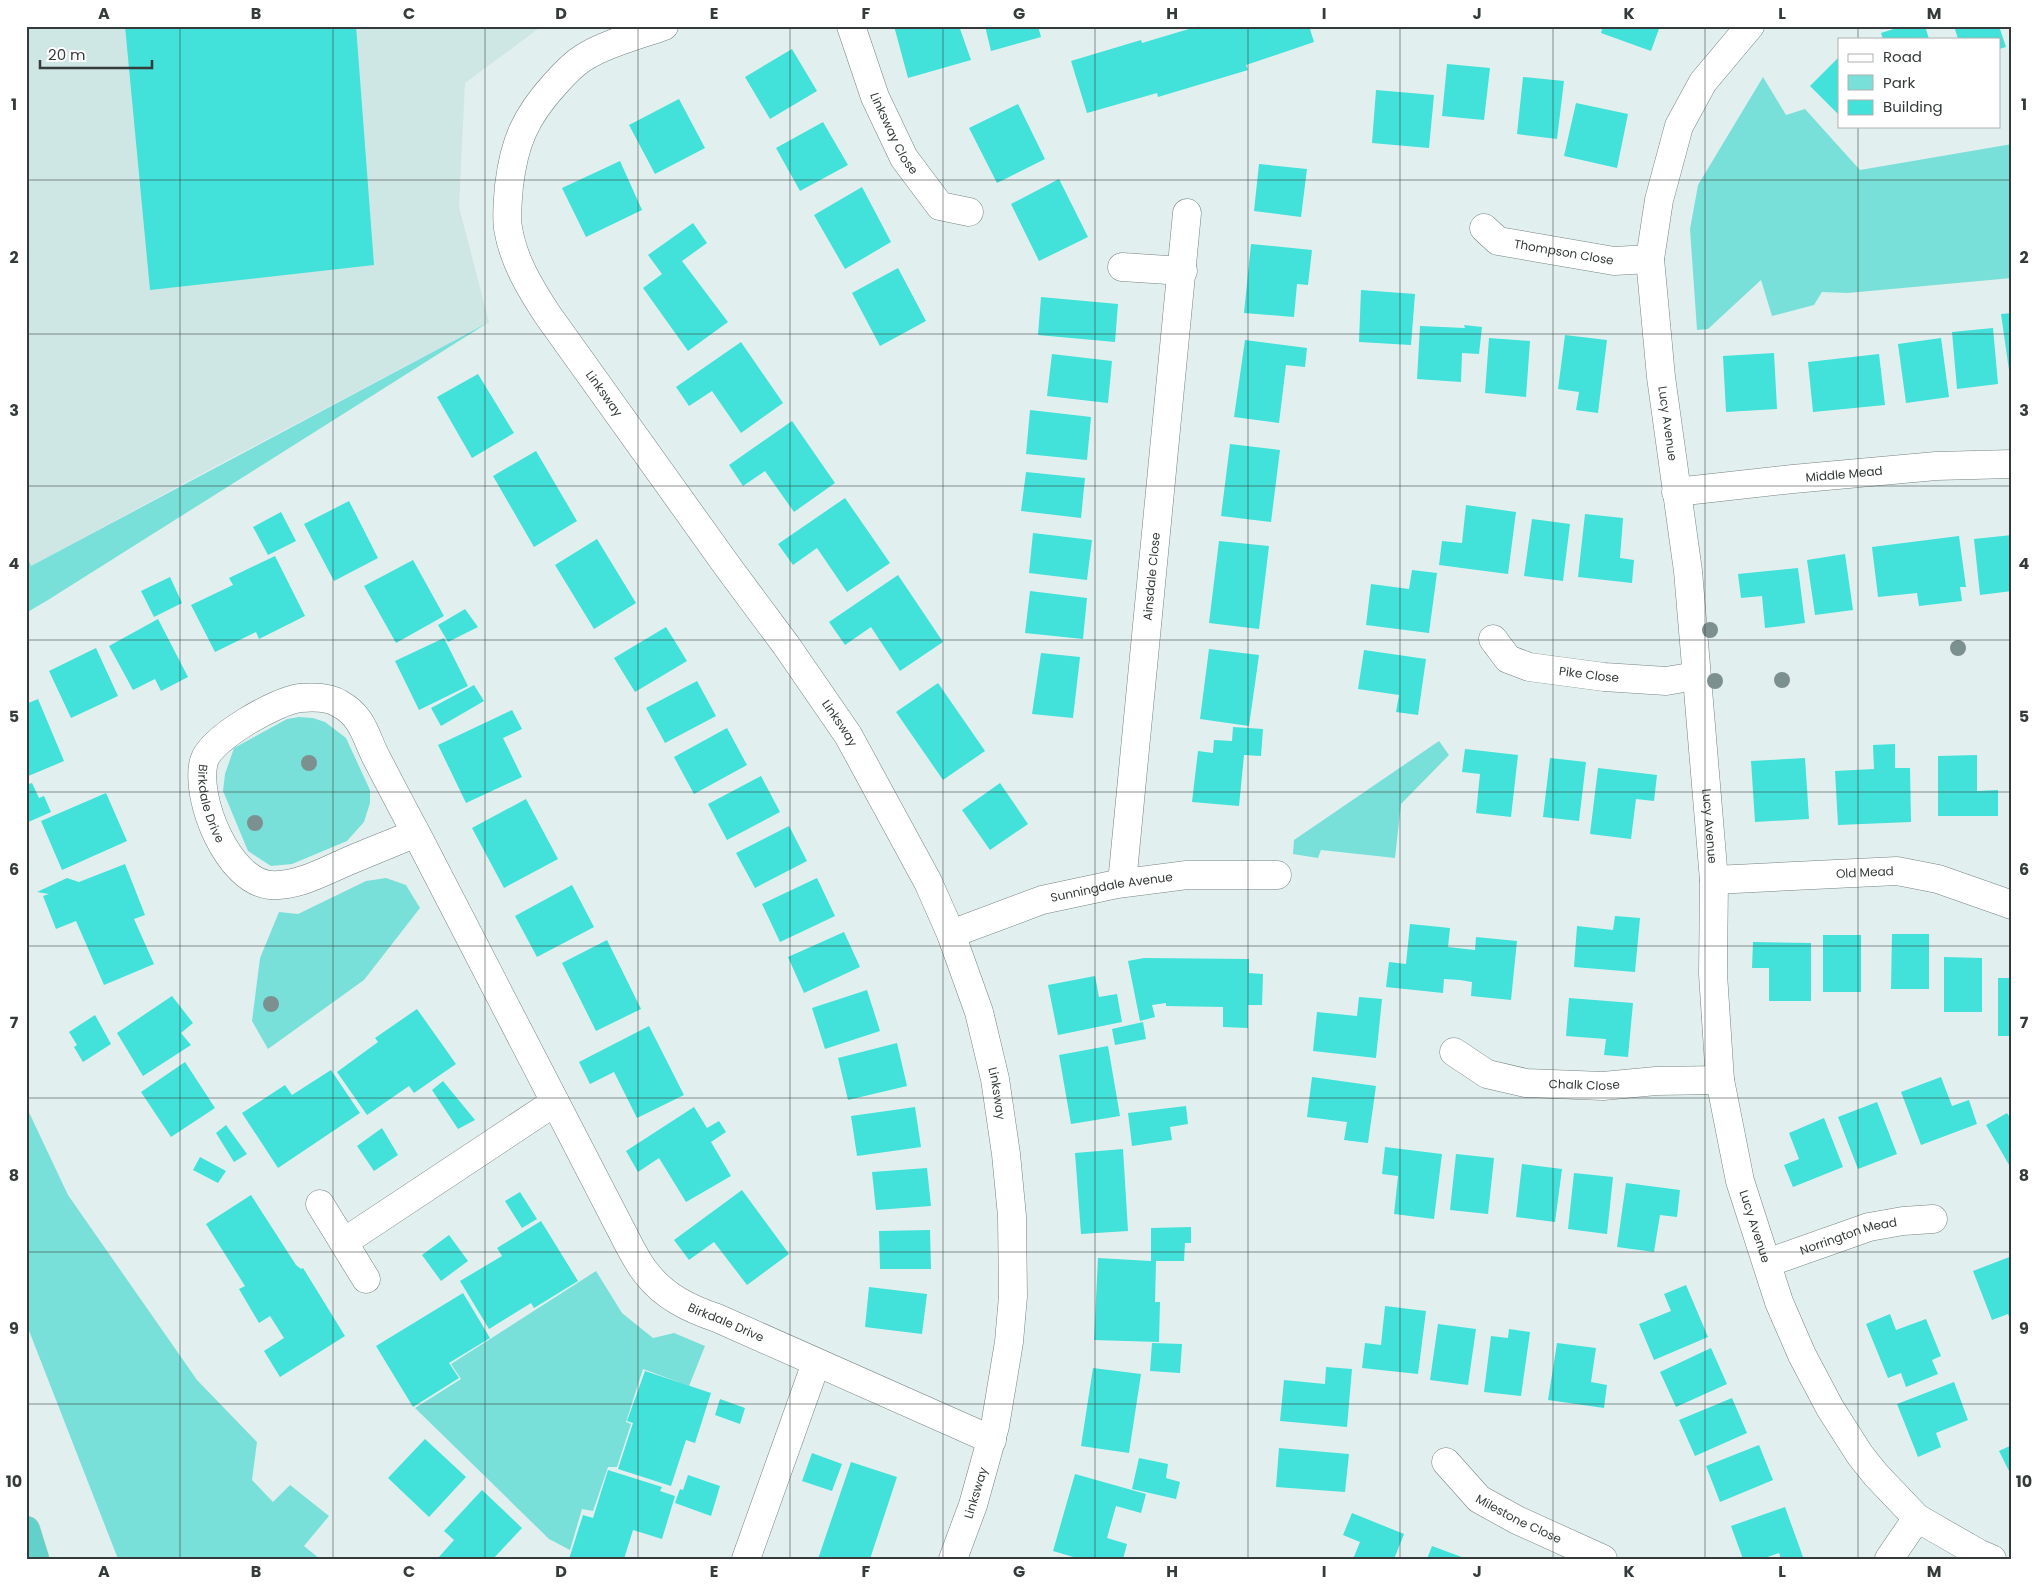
<svg xmlns="http://www.w3.org/2000/svg" width="2038" height="1585" viewBox="0 0 2038 1585" font-family="Poppins,sans-serif">
  <style>
    .built { fill: #cee6e4 }
    .green { fill: #79e0d9 }
    .building { fill: #42e1d9 }
    .lines { fill: none; stroke-linecap: round; stroke-linejoin: round }
    .minor-casing { stroke: #768482; stroke-width: 29 }
    .highway-casing { stroke: #cacccc; stroke-width: 29 }
    .minor { stroke: #fff; stroke-width: 28 }
    .highway { stroke: #62d1ca; stroke-width: 28 }
    .tree { fill: #7c908f }
    .grid { fill: none; stroke: #353b3a; stroke-width: 1; stroke-opacity: 0.55 }
    .labels { text-anchor: middle; stroke-width: 4; stroke-linejoin: round; paint-order: stroke }
    .street-label { font-size: 12px; fill: #353b3a; stroke: #fff }
    .neatline { fill: none; stroke: #353b3a; stroke-width: 2 }
    .grid-label { font-size: 16px; text-anchor: middle; font-weight: bold; fill: #353b3a }
  </style>
  <rect width="100%" height="100%" fill="#e1f0ef"/>
  <path class="built" d="M26,26H542L465,83L459,207L489,322L216,466L31,566L26,553Z"/>
  <path class="green" d="M1763,77L1786,115L1805,109L1860,170L2012,144V278L1848,293L1822,292L1814,305L1772,316L1761,280L1708,329L1697,330L1690,229L1698,185Z
    M489,322L48,600L26,613V553L31,566Z
    M299,717L313,718L325,722L346,738L370,790V803L364,822L347,841L292,864L271,866L248,851L223,791L225,774L234,748L287,719Z
    M1439,741L1449,755L1401,804L1395,858L1321,850L1318,858L1293,854L1294,840Z
    M386,878L406,885L420,908L364,980L268,1049L252,1021L260,958L279,912L298,914L366,881Z
    M26,1106L68,1195L197,1380L257,1442L252,1480L273,1502L290,1485L329,1516L304,1546L320,1559H118L26,1323Z
    M596,1271L622,1313L653,1338L674,1333L705,1346L689,1386L643,1369L626,1422L631,1424L617,1467H608L593,1511L582,1509L570,1550L549,1539L415,1408L461,1379L451,1364Z"/>
  <path class="building" d="M125,26H356L374,265L150,290Z
    M894,26H959L971,60L908,78Z
    M985,26H1038L1041,37L991,51Z
    M1199,26H1309L1314,42L1246,65L1248,70L1158,97L1157,93L1087,113L1071,61L1141,40L1142,43Z
    M1603,26H1660L1651,51L1601,33Z
    M1903,26H1925L1929,39H1883L1881,33Z
    M1954,26H1999L2006,47L1999,49V39H1958Z
    M792,49L817,91L770,119L745,77Z
    M1839,57V115L1810,86Z
    M1447,64L1490,68L1484,120L1442,116Z
    M1523,77L1564,81L1557,139L1517,134Z
    M1376,90L1434,95L1429,148L1372,143Z
    M679,99L705,148L655,174L629,125Z
    M1576,103L1628,114L1617,168L1564,156Z
    M1018,104L1045,159L997,183L969,128Z
    M823,122L848,165L800,191L776,148Z
    M620,161L642,210L586,237L562,188Z
    M1259,164L1307,169L1301,217L1254,211Z
    M1059,179L1088,237L1039,261L1011,204Z
    M862,187L891,242L845,269L814,215Z
    M693,223L707,243L682,261L728,322L688,351L643,288L662,274L648,255Z
    M1251,244L1312,250L1308,285L1297,284L1294,317L1244,313Z
    M898,268L926,321L880,346L852,293Z
    M1361,290L1415,294L1411,345L1359,342Z
    M1041,297L1118,304L1115,342L1038,335Z
    M2012,313V377H2010L2001,314Z
    M1464,325L1482,327L1479,354L1462,353L1461,382L1417,379L1420,326L1465,328Z
    M1993,328L1998,384L1957,389L1952,332Z
    M1565,335L1607,340L1598,413L1576,410L1579,392L1558,389Z
    M1489,338L1530,341L1526,397L1485,393Z
    M1941,338L1949,397L1906,403L1898,344Z
    M1245,340L1307,348L1305,367L1286,365L1279,423L1234,417Z
    M741,342L783,403L741,433L712,391L689,406L676,387Z
    M1774,353L1777,409L1726,412L1723,356Z
    M1052,354L1112,361L1108,403L1047,396Z
    M1879,354L1885,405L1813,412L1808,362Z
    M478,374L514,433L472,458L437,397Z
    M1030,410L1091,417L1087,460L1026,454Z
    M792,421L835,483L794,512L765,471L743,486L729,465Z
    M1230,444L1280,450L1271,522L1221,516Z
    M536,451L577,521L534,547L493,476Z
    M1026,472L1085,478L1081,518L1021,511Z
    M845,498L890,563L847,592L817,548L793,565L778,544Z
    M349,501L378,558L334,581L304,524Z
    M1466,505L1516,512L1508,574L1439,565L1442,541L1462,543Z
    M281,512L296,541L268,555L253,527Z
    M1585,514L1623,518L1620,558L1634,560L1632,583L1578,577Z
    M1532,519L1570,524L1563,581L1524,576Z
    M1033,533L1092,540L1087,580L1029,573Z
    M2012,535V591L1980,595L1974,539Z
    M1959,536L1966,587H1960L1962,601L1919,606L1917,593L1878,597L1872,547Z
    M597,539L636,603L594,629L555,565Z
    M1219,541L1269,546L1259,629L1209,623Z
    M1845,554L1853,610L1815,615L1807,560Z
    M275,556L305,616L259,639L256,632L215,652L191,605L233,585L229,578Z
    M413,560L444,616L396,643L364,586Z
    M1798,568L1805,623L1765,628L1762,596L1741,598L1738,574Z
    M1412,570L1437,573L1429,633L1366,625L1371,584L1409,589Z
    M898,575L943,642L900,671L871,627L845,645L829,622Z
    M170,577L182,603L154,617L141,591Z
    M1030,591L1087,598L1083,639L1025,633Z
    M465,609L478,627L448,642L438,625Z
    M158,619L188,677L161,691L155,679L133,690L109,646Z
    M666,627L687,661L635,692L614,658Z
    M444,638L468,686L419,710L395,661Z
    M96,648L118,696L71,718L49,671Z
    M1209,649L1259,655L1249,726L1200,719Z
    M1364,650L1426,659L1418,715L1396,712L1399,695L1358,689Z
    M1041,653L1080,657L1073,718L1032,714Z
    M697,681L716,716L665,743L646,708Z
    M938,683L985,751L943,780L896,712Z
    M474,685L484,701L441,726L431,708Z
    M38,699L64,761L26,777V704Z
    M512,710L522,729L503,738L522,777L466,803L438,745Z
    M1233,727L1263,729L1261,756L1244,755L1239,806L1192,802L1198,751L1213,753L1214,740L1232,741Z
    M727,728L747,765L694,794L674,757Z
    M1895,744V768H1910L1911,822L1838,825L1835,771L1874,769L1873,745Z
    M1465,749L1518,755L1511,817L1476,813L1480,774L1462,772Z
    M1977,755V791L1998,790V816H1938V756Z
    M1550,758L1586,762L1579,821L1543,817Z
    M1805,758L1809,819L1755,822L1751,761Z
    M1598,768L1657,775L1654,801L1636,799L1631,839L1590,834Z
    M761,776L780,812L727,840L708,804Z
    M32,783L39,798L44,796L51,812L26,823V785Z
    M1000,783L1028,824L990,850L962,810Z
    M106,793L127,841L62,870L41,821Z
    M526,799L558,859L504,888L472,828Z
    M789,826L807,861L755,888L736,853Z
    M125,864L145,915L134,919L154,964L104,985L76,921L56,929L43,896L49,894L37,892L67,878L79,882Z
    M817,878L835,916L780,942L762,904Z
    M572,885L594,927L537,957L515,916Z
    M1615,916L1640,918L1635,972L1574,967L1577,926L1613,930Z
    M1410,924L1450,928L1448,947L1475,950L1476,937L1517,941L1511,1000L1471,996L1472,982L1460,980L1444,979L1443,993L1386,987L1389,962L1406,964Z
    M844,932L860,967L804,993L788,957Z
    M1892,934H1929V989H1891Z
    M1823,935H1861V992H1823Z
    M607,940L641,1009L596,1031L562,963Z
    M1753,942L1811,943V1001H1769V968H1752Z
    M1944,957L1982,958V1012H1944Z
    M1144,958L1249,959V973L1263,974L1262,1005H1248V1028L1223,1027V1007L1166,1006V1003L1152,1005L1155,1017L1140,1021L1128,961Z
    M1095,976L1099,997L1117,994L1122,1022L1058,1035L1048,985Z
    M1998,978H2012V1036H1998Z
    M867,990L880,1031L825,1049L812,1008Z
    M172,996L193,1023L181,1033L191,1045L143,1076L117,1033Z
    M1359,997L1382,999L1376,1058L1313,1051L1317,1012L1357,1016Z
    M1569,998L1633,1003L1628,1057L1604,1055L1606,1039L1566,1036Z
    M417,1009L456,1064L414,1093L409,1086L367,1115L337,1072L378,1042L375,1038Z
    M95,1015L111,1044L83,1062L74,1047L77,1045L69,1032Z
    M1143,1022L1146,1039L1115,1045L1112,1029Z
    M649,1026L684,1095L637,1118L614,1072L590,1084L579,1062Z
    M897,1043L907,1086L848,1100L838,1058Z
    M1108,1046L1120,1116L1071,1124L1059,1055Z
    M185,1062L215,1108L171,1137L141,1092Z
    M331,1070L360,1113L278,1168L242,1113L285,1085L292,1095Z
    M1312,1077L1376,1086L1368,1143L1344,1140L1347,1122L1307,1117Z
    M1941,1077L1952,1106L1969,1100L1977,1124L1921,1145L1901,1092Z
    M443,1081L475,1120L458,1129L432,1090Z
    M1877,1102L1897,1154L1858,1169L1838,1117Z
    M1186,1106L1188,1124L1170,1127L1172,1140L1132,1146L1128,1113Z
    M694,1107L707,1128L719,1121L726,1132L711,1142L731,1176L686,1202L659,1158L638,1172L626,1151Z
    M915,1107L921,1147L857,1156L851,1116Z
    M2007,1113L2012,1121V1170L1986,1125Z
    M1824,1118L1843,1167L1793,1187L1784,1165L1799,1159L1789,1133Z
    M226,1125L247,1154L234,1162L216,1133Z
    M382,1128L398,1155L374,1171L357,1146Z
    M1385,1147L1442,1154L1434,1219L1394,1214L1398,1176L1382,1174Z
    M1123,1149L1128,1231L1081,1234L1075,1153Z
    M1456,1154L1494,1158L1488,1214L1450,1210Z
    M200,1157L226,1171L218,1183L193,1170Z
    M1522,1164L1562,1169L1555,1222L1516,1217Z
    M927,1168L931,1206L876,1210L872,1172Z
    M1574,1173L1613,1177L1607,1234L1568,1229Z
    M1626,1183L1680,1190L1677,1217L1660,1215L1654,1252L1617,1247Z
    M742,1190L789,1254L747,1285L714,1242L689,1260L674,1240Z
    M520,1192L537,1219L522,1228L505,1201Z
    M251,1195L296,1265L301,1269L303,1268L345,1336L280,1377L264,1351L284,1338L270,1316L259,1323L239,1289L245,1286L206,1224Z
    M541,1221L578,1281L534,1308L531,1303L489,1329L460,1281L502,1256L497,1248Z
    M1191,1227V1243H1185L1184,1261H1156L1155,1302H1160L1159,1342L1094,1340L1098,1258L1151,1261V1228Z
    M930,1230L931,1269H880L879,1231Z
    M449,1235L468,1261L441,1281L422,1255Z
    M2012,1256V1324L2008,1314L1992,1320L1973,1271Z
    M1686,1285L1708,1337L1654,1360L1639,1324L1671,1311L1664,1294Z
    M869,1287L927,1294L922,1334L865,1327Z
    M463,1293L490,1338L449,1363L459,1378L413,1407L376,1346Z
    M1385,1306L1426,1311L1418,1374L1362,1368L1365,1343L1381,1345Z
    M1890,1314L1896,1330L1926,1319L1941,1356L1932,1360L1938,1374L1906,1387L1901,1373L1888,1378L1866,1324Z
    M1438,1324L1476,1329L1468,1385L1430,1380Z
    M1509,1329L1530,1332L1521,1396L1484,1392L1491,1336L1508,1338Z
    M1152,1343L1182,1344L1180,1373L1150,1371Z
    M1557,1343L1596,1348L1591,1382L1607,1385L1604,1408L1548,1400Z
    M1711,1348L1727,1384L1676,1407L1660,1372Z
    M1326,1367L1352,1369L1347,1427L1280,1421L1284,1380L1325,1384Z
    M1093,1368L1141,1374L1129,1453L1081,1446Z
    M645,1371L711,1393L695,1443L686,1440L671,1486L618,1469L633,1423L627,1421Z
    M1954,1382L1968,1420L1936,1433L1941,1447L1918,1457L1897,1404Z
    M1732,1398L1747,1433L1695,1456L1679,1420Z
    M720,1399L745,1408L740,1424L715,1415Z
    M425,1439L466,1477L429,1517L388,1478Z
    M1759,1445L1773,1480L1720,1502L1706,1466Z
    M2012,1445V1477L1999,1451Z
    M1279,1448L1349,1454L1345,1492L1276,1487Z
    M812,1453L842,1464L832,1491L802,1481Z
    M1139,1458L1168,1464L1166,1478L1180,1482L1176,1499L1132,1489Z
    M851,1462L897,1477L870,1559H818Z
    M608,1470L662,1487L660,1491L675,1496L662,1539L633,1530L624,1559H569L583,1515L593,1518Z
    M1075,1474L1146,1494L1141,1513L1116,1506L1107,1538L1127,1544L1123,1559H1080L1053,1551Z
    M688,1475L720,1486L711,1516L675,1503L680,1489L683,1490Z
    M482,1490L522,1528L493,1559H442L439,1557L454,1540L444,1531Z
    M1785,1507L1803,1557L1798,1559H1781L1779,1553L1762,1559H1743L1731,1526Z
    M1352,1513L1404,1534L1394,1559H1353L1360,1542L1343,1535Z
    M1432,1546L1467,1559H1427Z"/>
  <g class="lines">
    <defs>
      <g id="minor">
        <path id="s1" d="M664,26C639,35 605,44 583,58C572,65 563,75 555,84C525,117 514,143 509,186C508,200 506,215 508,228C513,260 530,288 547,314L728,567L786,645L848,735L928,882L951,934L979,1012L995,1079L1006,1154L1012,1216L1013,1296L1009,1342L995,1426L973,1505L953,1559"/>
        <path id="s2" d="M851,26L875,97L904,158L940,206L969,212"/>
        <path id="s3" d="M1750,26L1703,82L1679,126L1659,200L1650,259L1661,377L1688,571L1714,880L1713,974L1720,1080L1740,1181L1779,1302L1802,1355L1830,1408L1860,1455L1876,1475L1917,1518L1978,1553L1992,1559"/>
        <path id="s4" d="M1484,228L1498,241L1614,261L1650,259"/>
        <path d="M1122,267L1183,271"/>
        <path id="s5" d="M1676,492L1793,479L1936,466L2012,464"/>
        <path id="s6" d="M1493,639L1508,659L1529,667L1604,677L1666,681L1696,676"/>
        <path id="s7" d="M416,833C403,809 390,784 377,759C366,739 364,717 340,704C330,697 312,697 300,698C276,701 211,738 204,761C194,798 228,881 270,885C296,887 323,872 346,862C369,852 393,843 416,833L630,1247C635,1256 640,1266 647,1274C665,1297 690,1309 717,1318L992,1440"/>
        <path id="s8" d="M1714,880L1897,871L1938,879L2012,905"/>
        <path id="s9" d="M1122,883L1187,213"/>
        <path id="s10" d="M951,934L1042,900L1117,884L1187,875H1277"/>
        <path id="s11" d="M1454,1052L1487,1074L1526,1083L1603,1086L1656,1081L1720,1080"/>
        <path d="M320,1204L366,1279"/>
        <path d="M344,1242L555,1102"/>
        <path id="s12" d="M1767,1263L1869,1227L1903,1221L1933,1219"/>
        <path id="s13" d="M1446,1462L1479,1499L1517,1520L1603,1559"/>
        <path d="M746,1559L816,1363"/>
        <path d="M1889,1559L1917,1518"/>
      </g>
      <path id="highway" d="M26,1530L35,1559"/>
    </defs>
    <use href="#minor" class="minor-casing"/>
    <use href="#highway" class="highway-casing"/>
    <use href="#minor" class="minor"/>
    <use href="#highway" class="highway"/>
  </g>
  <g class="tree">
    <circle cx="1710" cy="630" r="8"/>
    <circle cx="1958" cy="648" r="8"/>
    <circle cx="1782" cy="680" r="8"/>
    <circle cx="1715" cy="681" r="8"/>
    <circle cx="309" cy="763" r="8"/>
    <circle cx="255" cy="823" r="8"/>
    <circle cx="271" cy="1004" r="8"/>
  </g>
  <path class="grid" d="M180,26V1559M333,26V1559M485,26V1559M638,26V1559M790,26V1559M943,26V1559M1095,26V1559M1248,26V1559M1400,26V1559M1553,26V1559M1705,26V1559M1858,26V39M1858,126V1559M26,180H2012M26,334H2012M26,486H2012M26,640H2012M26,792H2012M26,946H2012M26,1098H2012M26,1252H2012M26,1404H2012"/>
  <g class="labels">
    <g class="street-label">
      <text dy="4" stroke="none"><textPath href="#s2" startOffset="116">Linksway Close</textPath></text>
      <text dy="4" stroke="none"><textPath href="#s4" startOffset="86">Thompson Close</textPath></text>
      <text dy="4" stroke="none"><textPath href="#s1" startOffset="475">Linksway</textPath></text>
      <text dy="4" stroke="none"><textPath href="#s3" startOffset="425">Lucy Avenue</textPath></text>
      <text dy="4" stroke="none"><textPath href="#s5" startOffset="169">Middle Mead</textPath></text>
      <text dy="4" stroke="none"><textPath href="#s9" startOffset="308">Ainsdale Close</textPath></text>
      <text dy="4" stroke="none"><textPath href="#s6" startOffset="108">Pike Close</textPath></text>
      <text dy="4" stroke="none"><textPath href="#s1" startOffset="880">Linksway</textPath></text>
      <text dy="4" stroke="none"><textPath href="#s7" startOffset="354">Birkdale Drive</textPath></text>
      <text dy="4" stroke="none"><textPath href="#s3" startOffset="830">Lucy Avenue</textPath></text>
      <text dy="4" stroke="none"><textPath href="#s8" startOffset="151">Old Mead</textPath></text>
      <text dy="4" stroke="none"><textPath href="#s10" startOffset="168">Sunningdale Avenue</textPath></text>
      <text dy="4" stroke="none"><textPath href="#s11" startOffset="138">Chalk Close</textPath></text>
      <text dy="4" stroke="none"><textPath href="#s1" startOffset="1285">Linksway</textPath></text>
      <text dy="4" stroke="none"><textPath href="#s3" startOffset="1235">Lucy Avenue</textPath></text>
      <text dy="4" stroke="none"><textPath href="#s12" startOffset="86">Norrington Mead</textPath></text>
      <text dy="4" stroke="none"><textPath href="#s7" startOffset="1210">Birkdale Drive</textPath></text>
      <text transform="translate(976 1493) rotate(-73)" y="4">Linksway</text>
      <text dy="4" stroke="none"><textPath href="#s13" startOffset="94">Milestone Close</textPath></text>
    </g>
  </g>
  <rect width="2038" height="1585" fill="none" stroke="#ffffff" stroke-width="55"/>
  <rect x="1838" y="38" width="162" height="90" fill="#ffffff" stroke="#aeb1b0"/>
  <rect x="1848" y="54" width="25" height="8" fill="#ffffff" stroke="#aeb1b0"/>
  <text x="1883" y="62" font-size="15" fill="#353b3a">Road</text>
  <rect x="1848" y="75" width="25" height="15" fill="#79e0d9" stroke="#aeb1b0"/>
  <text x="1883" y="88" font-size="15" fill="#353b3a">Park</text>
  <rect x="1848" y="100" width="25" height="15" fill="#42e1d9" stroke="#aeb1b0"/>
  <text x="1883" y="112" font-size="15" fill="#353b3a">Building</text>
  <path d="M40 60v8h112v-8" fill="none" stroke="#353b3a" stroke-width="2.5"/>
  <text x="48" y="60" font-size="15" fill="#353b3a" stroke="#ffffff" stroke-width="4" paint-order="stroke">20 m</text>
  <rect x="28" y="28" width="1982" height="1530" class="neatline"/>
  <g class="grid-label">
    <text x="104" y="19">A</text>
    <text x="256" y="19">B</text>
    <text x="409" y="19">C</text>
    <text x="561" y="19">D</text>
    <text x="714" y="19">E</text>
    <text x="866" y="19">F</text>
    <text x="1019" y="19">G</text>
    <text x="1172" y="19">H</text>
    <text x="1324" y="19">I</text>
    <text x="1477" y="19">J</text>
    <text x="1629" y="19">K</text>
    <text x="1782" y="19">L</text>
    <text x="1934" y="19">M</text>
    <text x="14" y="110">1</text>
    <text x="2024" y="110">1</text>
    <text x="14" y="263">2</text>
    <text x="2024" y="263">2</text>
    <text x="14" y="416">3</text>
    <text x="2024" y="416">3</text>
    <text x="14" y="569">4</text>
    <text x="2024" y="569">4</text>
    <text x="14" y="722">5</text>
    <text x="2024" y="722">5</text>
    <text x="14" y="875">6</text>
    <text x="2024" y="875">6</text>
    <text x="14" y="1028">7</text>
    <text x="2024" y="1028">7</text>
    <text x="14" y="1181">8</text>
    <text x="2024" y="1181">8</text>
    <text x="14" y="1334">9</text>
    <text x="2024" y="1334">9</text>
    <text x="14" y="1487">10</text>
    <text x="2024" y="1487">10</text>
    <text x="104" y="1577">A</text>
    <text x="256" y="1577">B</text>
    <text x="409" y="1577">C</text>
    <text x="561" y="1577">D</text>
    <text x="714" y="1577">E</text>
    <text x="866" y="1577">F</text>
    <text x="1019" y="1577">G</text>
    <text x="1172" y="1577">H</text>
    <text x="1324" y="1577">I</text>
    <text x="1477" y="1577">J</text>
    <text x="1629" y="1577">K</text>
    <text x="1782" y="1577">L</text>
    <text x="1934" y="1577">M</text>
  </g>
</svg>
